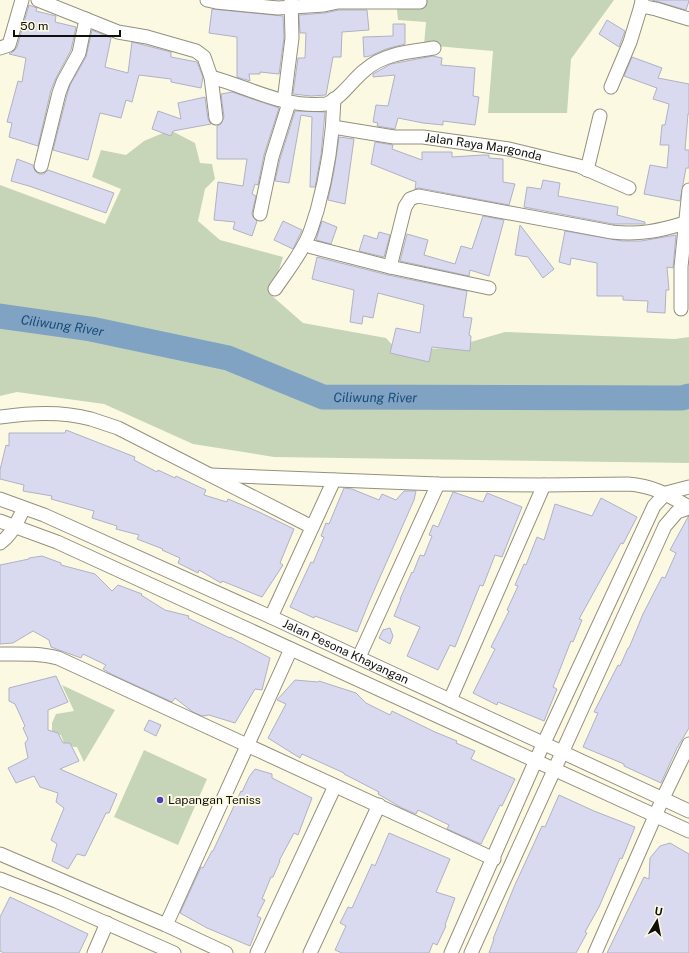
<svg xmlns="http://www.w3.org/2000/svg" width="689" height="953" viewBox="0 0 689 953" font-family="'Public Sans',sans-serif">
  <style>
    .green { fill: #c6d5b7 }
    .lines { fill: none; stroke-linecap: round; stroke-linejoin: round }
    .river { stroke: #80a2c3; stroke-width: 25 }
    .building { fill: #d9daef; stroke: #b0b1c5 }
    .minor-casing { stroke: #94907d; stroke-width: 15 }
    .minor { stroke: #fff; stroke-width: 13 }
    .poi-dot { fill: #4d41b8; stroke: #fcf9e3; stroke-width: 1.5 }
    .labels { text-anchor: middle; stroke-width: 4; stroke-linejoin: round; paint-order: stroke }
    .street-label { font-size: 12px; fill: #100f08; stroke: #fcf9e3 }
    .poi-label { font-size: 12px; fill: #100f08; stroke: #fcf9e3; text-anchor: start }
    .water-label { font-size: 13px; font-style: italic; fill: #184c77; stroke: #fcf9e3 }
  </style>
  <rect width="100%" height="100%" fill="#fcf9e3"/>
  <path class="green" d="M396,0H614L571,59L567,113H488L493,51L424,45L426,22L398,20Z
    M170,130L195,143L200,163L212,164L215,179L205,189L198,221L220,240L283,257L271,295L303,323L386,338L397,350L450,348L505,332L675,339L689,337V463L274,457L193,444L104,404L17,392L0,396V185L105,224L121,189L92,177L101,150L126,155L144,141Z
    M62,685L115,710L84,762L77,747H73L71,745L65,746L61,735L52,733V723L56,714L74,711Z
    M144,750L207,779L178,845L114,817Z"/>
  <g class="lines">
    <path class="river" id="s1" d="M0,316L91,329L228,358L323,397L682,398L689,396"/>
  </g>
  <path class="building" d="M652,0H689V1L686,10Z
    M29,5L37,8L36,11L56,16L55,22L76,27L71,50L56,78L51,90L38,146L9,137L12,123L7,122L18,81L22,82L26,58L9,54L14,51L17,47Z
    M212,9L283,16L284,38L279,74L260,72V74H249L250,81L237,77V37L209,33Z
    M339,10H367L369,30L342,32L341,57H333L326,95L311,96L293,94L298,58H305L306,33H300L299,15L325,13Z
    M607,20L625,31L619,47L599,34Z
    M393,24H405V44L386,49L370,56L364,57L363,37L393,36Z
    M92,30L111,38L105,67L128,73L132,42L171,52V57L197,62L203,77L201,88L171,82V79L139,75L132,102L126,100L121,118L100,113L88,160L53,150L67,95L70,85L86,57Z
    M433,56L442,58L441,65L475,68L473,96L479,97L475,125L443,121V125L423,123L398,118L395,129L377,126L378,123L373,122L376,105L388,106L395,75L373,77V74L391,64Z
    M632,57L662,68L658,78L689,84V114H688L685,150H689V168H686L680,201L644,194L650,165L667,168L669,145H660L662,125H665L669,104L653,99L657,88L624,76Z
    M232,92L279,108L264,155L258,185L255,184L252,194L256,196L252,213L253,217L257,221L252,236L233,229L235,222L214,220L218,182L243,186L247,159H217V126L221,124L224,117L221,94Z
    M205,97L208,119L211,124L173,131L171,136L152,129L158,111L181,119L178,103Z
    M295,111L325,112L321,155L315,187H310L312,117L301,115L289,183L275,181L280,159Z
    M339,137L354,139L345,204L328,200L334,171Z
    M375,142L393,145L392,149L422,160V152H452V157L483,155H489V158L503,159V182L515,184L509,205L419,188L415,189L416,182L371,164Z
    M17,159L33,165L35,171L39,174H44L48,170L114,193L106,213L29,186L11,181Z
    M543,180L560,183L558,196L618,207L617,215L645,222V224H613L524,207L527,187L541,189Z
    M483,216L504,220L489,276L470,270L469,276L400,261L407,234L428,240L424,255L455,264L461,246L472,249Z
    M283,221L302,230L293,249L274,240Z
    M322,221L337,227L331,244L316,240Z
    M520,225L554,269L543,278L528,257L515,255Z
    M565,231L622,241H641L676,235L673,268L667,267L669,290H666L665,313L647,312L648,301L623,300V296H597V263L571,258L570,265L559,262Z
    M379,232L390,235L384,257L359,251L364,235L377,239Z
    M317,257L388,275L467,291L463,317L472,318L469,335L471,336L470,351L432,347L429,362L390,353L396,328L420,333L424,305L378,293L373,318L363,316L362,324L350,322L354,290L312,279Z
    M66,430L135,457L134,460L157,472L158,470L175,478L176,476L195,485L206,490L204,495L227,502L228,499L259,512L294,529L280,563L283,565L262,597L222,581L221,583L199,570L198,573L178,563L180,558L162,550L163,549L137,539L139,535L116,529L117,526L92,518L94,511L51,499L52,496L23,491L24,485L0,479V470L6,445L9,446V433H65Z
    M344,488L352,489L379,500L382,494L396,500L404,491H416L414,500L369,602L357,632L315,616L314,618L290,607L311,562L313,563L324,537L321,536L326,523L329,524Z
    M453,492L483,502L487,493L522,507L502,557L495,555L483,586L480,585L455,647L450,645L438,670L407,656L420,627L394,616L401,599H400L412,572L413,573L420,555L424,556L432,536L429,535L433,525L438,527Z
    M601,498L637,517L623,544L621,543L579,619L582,620L573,642L571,641L553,687L557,689L544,721L498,702L497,705L473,693L495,649L491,647L509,611L507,610L518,586L515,585L524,564L526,565L537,537L544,540L555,504L592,516Z
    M689,516V728L677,748L661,783L624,766V764L583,747L598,713L594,712L618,665L620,666L628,648H629L643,614L662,577L665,578L676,553L670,550L688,517Z
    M42,556L61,563V565L95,574L112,591L118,585L142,594L141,595L165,610L189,616L188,618L230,638V637L270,658L262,690L255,689L235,723L209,715L202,716L193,712L175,698L172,702L111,674L103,669L106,665L83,654L81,658L51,647L49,640L33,631L13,643L0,644V565L29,559V558Z
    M390,628L393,636L390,644L379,638L383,630Z
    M56,676L68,702L48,710V730L58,733L63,743H70L79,761L60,769L117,794L109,813H106L85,856L77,854L68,869L52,861L57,844L51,840L64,808L56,802L58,793L40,787L34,776L16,783L8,768L28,758L25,743L28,739L23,728L25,726L15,704L9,701V688Z
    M295,680L318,682L319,681L356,693L366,703L390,715L392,711L435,732L457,741L456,743L475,751L471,759L515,779L502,806L500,805L481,844L447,829L449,825L418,810L416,814L402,808L378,794L379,792L344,774V773L302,754L300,758L268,738L286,704L277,700Z
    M149,720L161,725L156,736L144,730Z
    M255,769L272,774V778L312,798L298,835L294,833L279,861H280L273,877H271L262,899L265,900L257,916L261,918L250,946L207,928L180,913L201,867L203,868L212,851H213L241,791L242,792L249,777Z
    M559,795L594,811L635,827L622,859L620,858L599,907L585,932L587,933L576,953H489L494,939H493L514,887L542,826L545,827Z
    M389,833L450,859L436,892L455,898L445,925L446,926L437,945L433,943L429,953H342L335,950L346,926L340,923L348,907L352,908L372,864L375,866Z
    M670,843L689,854V953H607L644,877L649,879L650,858L660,846Z
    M10,897L88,934L79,953H4L0,951V917Z"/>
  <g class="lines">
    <defs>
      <g id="minor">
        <path d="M38,0L118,32L147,37L196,51L204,57L211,77L216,118"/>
        <path d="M207,0L216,2L278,8L324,5L338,2H420"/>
        <path d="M642,0L641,6L656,9L689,19"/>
        <path d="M0,48L9,45L22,0"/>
        <path d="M211,77C251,88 283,108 326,104C341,99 352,80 365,70C384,53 410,52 434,48"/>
        <path d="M611,87L630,42L641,6"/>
        <path d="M284,101L292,38L291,0"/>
        <path id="s2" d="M333,127L394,137H423L509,149L579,166L629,188"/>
        <path d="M41,166L59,93L63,82L79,53L86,19"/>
        <path d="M587,170L600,116"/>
        <path d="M260,214L272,157L289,103"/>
        <path d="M305,244L312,247L390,267L489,288"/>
        <path d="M390,267L405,207L410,199L418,196L612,232C639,235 659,231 685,223L689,224"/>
        <path d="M275,289C285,274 297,259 305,243C311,233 313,222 317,211C327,175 333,137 334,99"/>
        <path d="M681,309V267L689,190"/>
        <path d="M0,417C30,413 61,411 91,419C100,422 109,425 118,428L312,527"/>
        <path d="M210,475L438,484L544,485L628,484C654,486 668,495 689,507"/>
        <path id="s3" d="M0,499L44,515L271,617L689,811"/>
        <path d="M0,521L57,542L689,831"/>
        <path d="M0,543C12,535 18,520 24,508"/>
        <path d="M271,617L334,480"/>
        <path d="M0,654C20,654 39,653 58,658L494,859"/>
        <path d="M359,657L438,484"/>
        <path d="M450,700L544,485"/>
        <path d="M0,854L166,925L226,953"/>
        <path d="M0,879L56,901L174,953"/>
        <path d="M166,925L291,649"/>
        <path d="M94,953L107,923"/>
        <path d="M257,953L335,786"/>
        <path d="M310,953L379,805"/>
        <path d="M451,953L536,760L654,506L666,493L689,487"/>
        <path d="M471,953L665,526L677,512L689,508"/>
        <path d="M595,953L663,798L689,744"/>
      </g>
    </defs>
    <use href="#minor" class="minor-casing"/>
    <use href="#minor" class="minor"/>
  </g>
  <circle class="poi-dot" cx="160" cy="800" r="4"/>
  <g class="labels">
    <g class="street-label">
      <text dy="4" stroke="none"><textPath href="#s2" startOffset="152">Jalan Raya Margonda</textPath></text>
      <text dy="4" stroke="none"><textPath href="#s3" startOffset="378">Jalan Pesona Khayangan</textPath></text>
    </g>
    <g class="poi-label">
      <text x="168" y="804">Lapangan Teniss</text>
    </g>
    <g class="water-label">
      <text dy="5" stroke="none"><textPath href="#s1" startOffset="63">Ciliwung River</textPath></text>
      <text dy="5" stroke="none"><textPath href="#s1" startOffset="387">Ciliwung River</textPath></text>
    </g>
  </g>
  <g transform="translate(657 921) rotate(10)" stroke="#fcf9e3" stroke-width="3" paint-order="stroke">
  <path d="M0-3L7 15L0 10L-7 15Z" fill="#100f08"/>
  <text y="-6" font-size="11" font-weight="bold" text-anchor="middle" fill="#100f08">U</text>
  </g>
  <path d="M14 30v6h106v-6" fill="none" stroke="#100f08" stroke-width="2"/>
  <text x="20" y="30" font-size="12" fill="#100f08" stroke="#fcf9e3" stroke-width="3" paint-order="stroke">50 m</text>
</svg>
